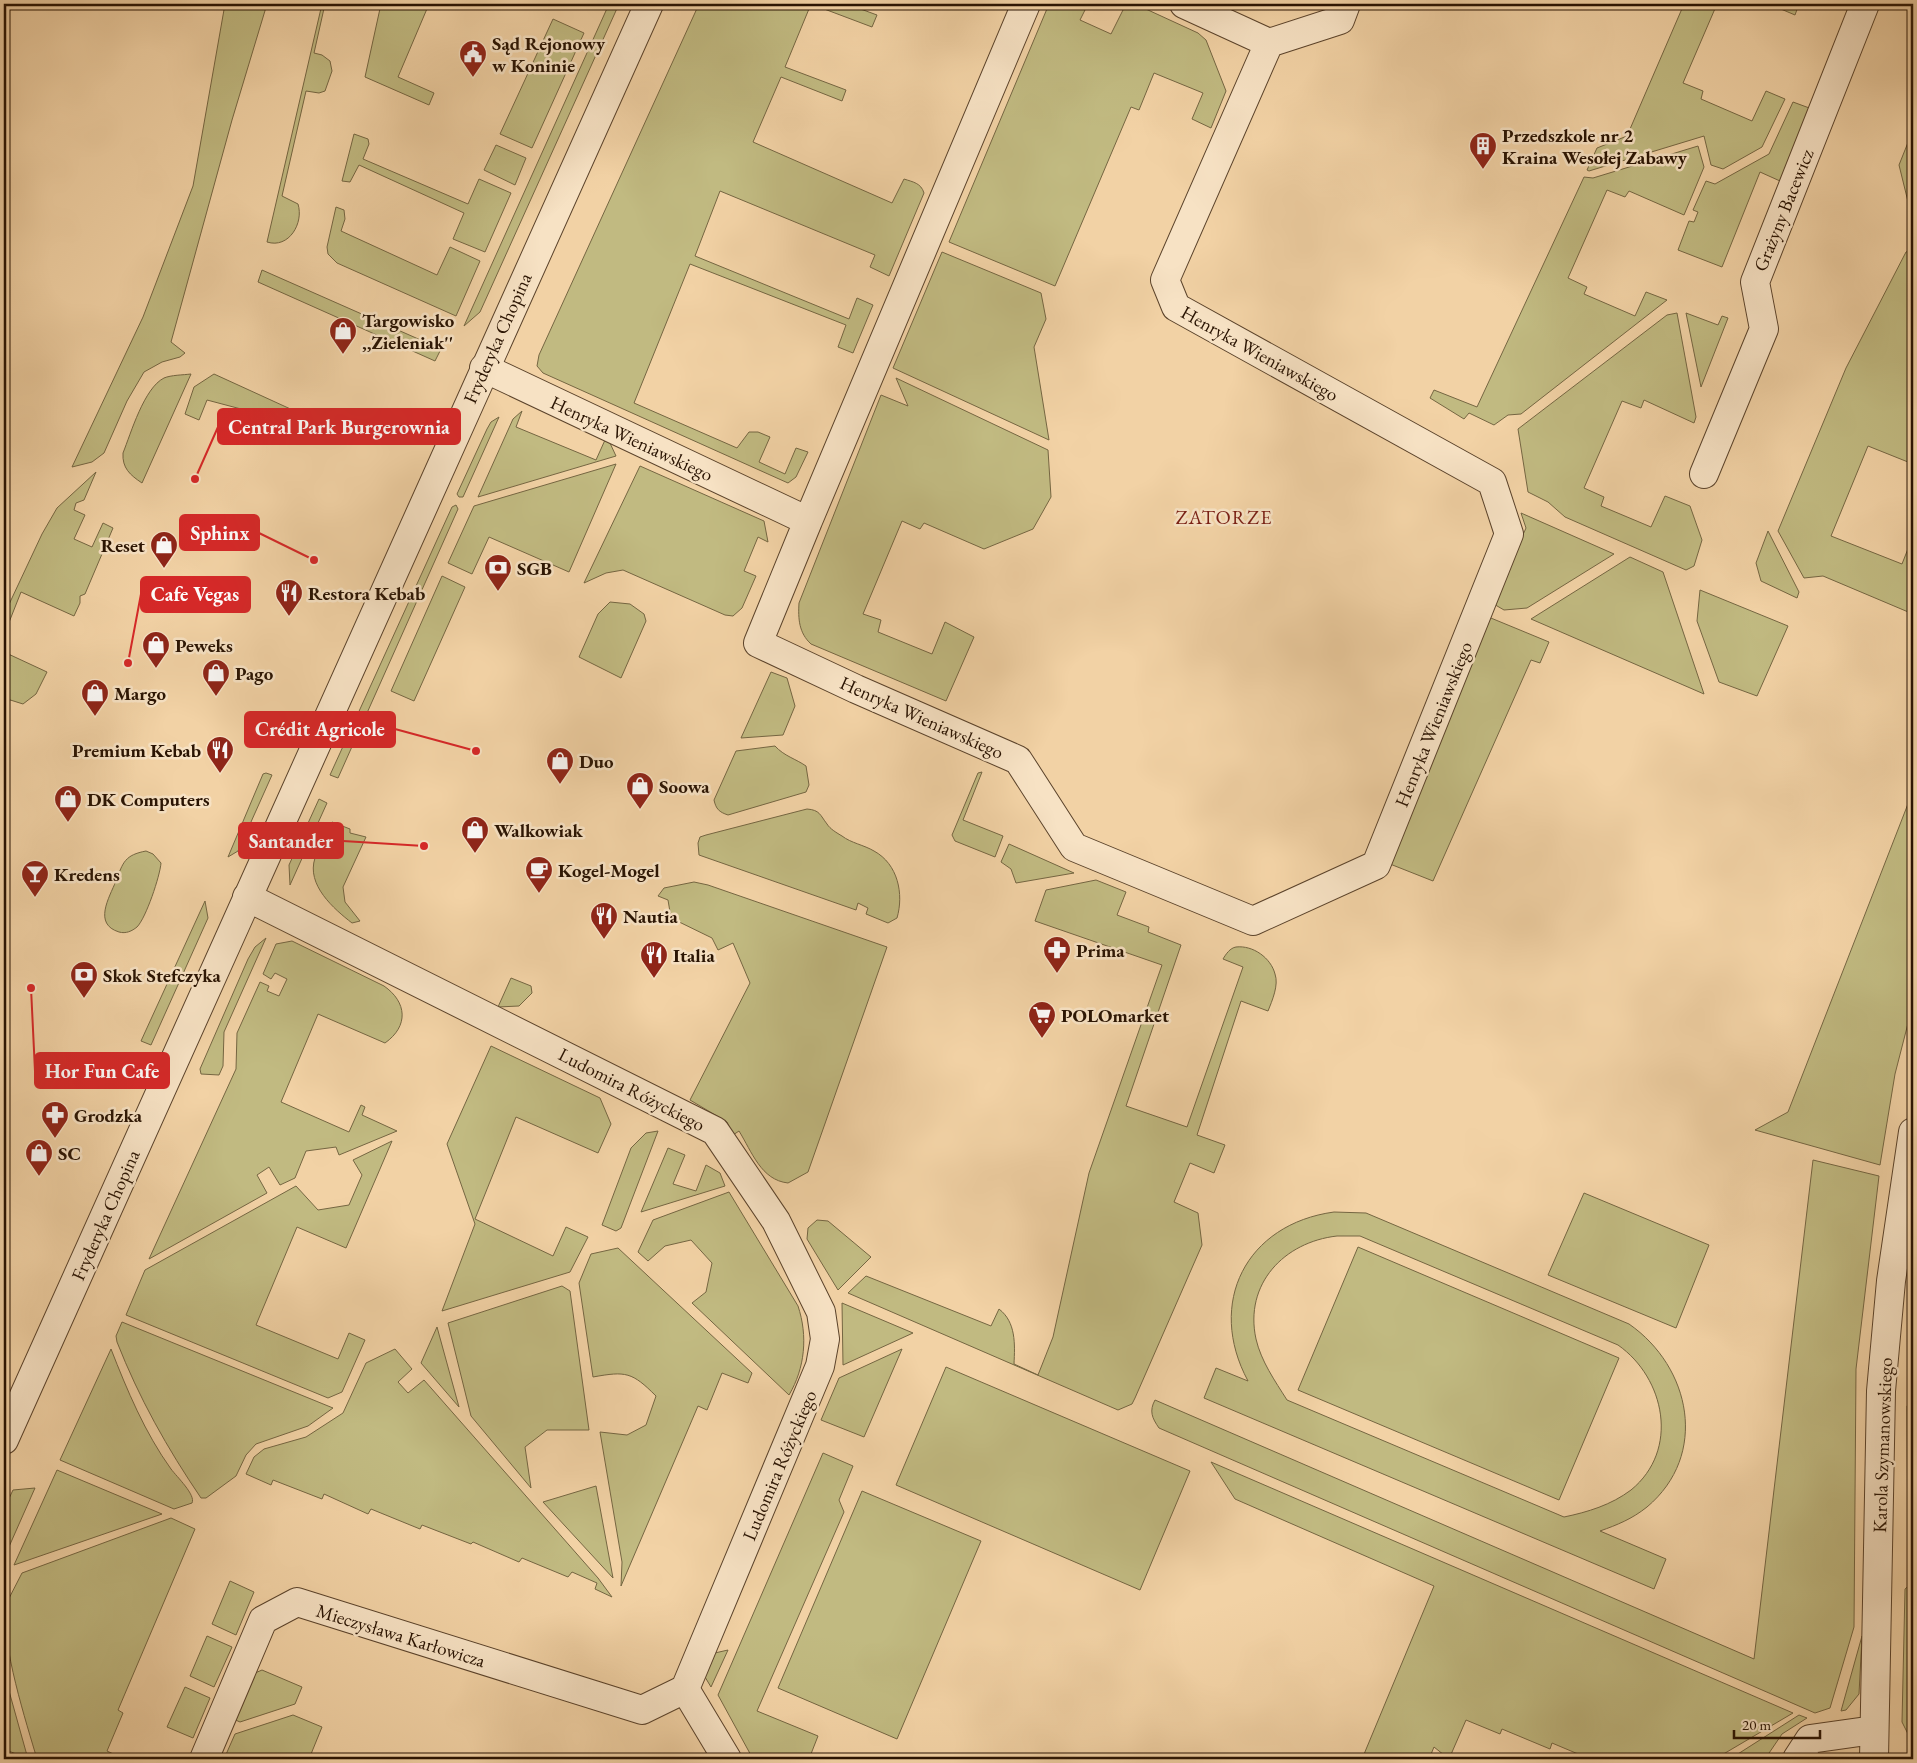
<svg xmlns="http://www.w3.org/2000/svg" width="1917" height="1763" viewBox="0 0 1917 1763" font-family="'EB Garamond',serif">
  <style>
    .green { fill: #c1ba81; stroke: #756642; fill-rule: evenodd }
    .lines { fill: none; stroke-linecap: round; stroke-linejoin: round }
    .minor-casing { stroke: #5b432b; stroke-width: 30 }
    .tertiary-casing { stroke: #5b432b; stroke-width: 30 }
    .minor { stroke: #f7e2c4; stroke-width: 28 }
    .tertiary { stroke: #f7e2c4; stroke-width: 28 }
    .labels { text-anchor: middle; stroke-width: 5; stroke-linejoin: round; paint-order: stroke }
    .poi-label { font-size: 19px; font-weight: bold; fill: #291302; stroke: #f7e2c4; text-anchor: start }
    .street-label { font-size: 19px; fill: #291302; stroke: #f7e2c4 }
    .neighbourhood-label { font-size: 20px; letter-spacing: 1px; fill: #7a1f14; stroke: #f7e2c4 }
    .leader { fill: none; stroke: #d62828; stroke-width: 2 }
    .callout-dot { fill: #d62828; stroke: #f7e2c4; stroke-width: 2 }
    .callout { fill: #d62828; stroke: #d62828; stroke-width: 2 }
    .callout-label { font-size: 20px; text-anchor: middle; font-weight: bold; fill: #fff }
  </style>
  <rect width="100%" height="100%" fill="#f2d2a5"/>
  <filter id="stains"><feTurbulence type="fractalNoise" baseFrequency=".004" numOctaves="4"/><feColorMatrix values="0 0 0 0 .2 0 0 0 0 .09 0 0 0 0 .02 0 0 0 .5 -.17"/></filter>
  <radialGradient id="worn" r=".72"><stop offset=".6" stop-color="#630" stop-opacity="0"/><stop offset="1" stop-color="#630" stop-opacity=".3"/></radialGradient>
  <path class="green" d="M225,4H267L232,120L171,342L185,353L180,357L162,362L144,372L127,401L104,453L92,462L72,467L143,317L193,186Z
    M322,4H325L314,53L322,55L330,61L332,71L325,91L319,93L306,91L282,196L298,204C304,223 289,249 267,242Z
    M381,4H429L398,77L434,93L429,105L365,77Z
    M609,4H619L480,312L464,326Z
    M699,4H847L877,15L872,27L811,4L785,67L846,90L842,101L781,77L753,142L892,203L904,179C913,182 921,183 924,193L889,276L870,267L875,255L720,191L695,256L849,319L857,298L873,305L853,353L838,347L846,325L690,264L634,403L737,448L749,432H758L770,437L759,462L785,474L796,448L808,452L796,477L788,483L543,373L537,366L539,355Z
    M1049,4H1088L1080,20L1111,34L1124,8L1118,4H1135L1198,33L1206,40L1226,91L1211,128L1192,119L1203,93L1154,73L1139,110L1131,107L1055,286L949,242Z
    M1282,4H1307L1302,7L1280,9Z
    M1684,4H1717L1683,83L1703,91L1701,99L1752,121L1766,91L1785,99L1762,147L1723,169L1711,165L1704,136L1589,171L1587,170L1597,148L1627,136Z
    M1769,4H1799L1795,15Z
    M553,19L584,33L532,148L500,134Z
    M1793,102L1812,109L1780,181L1760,172L1722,267L1678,250L1689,221L1694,222L1698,212L1693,210L1706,181L1715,184L1769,154Z
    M1913,130V222L1899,165Z
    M354,134L368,139L369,144L363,159L468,204L479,179L511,193L485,252L453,239L464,213L359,165L350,182L342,181Z
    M496,145L526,158L515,185L484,170Z
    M1698,146L1704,167L1684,215L1629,191L1625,197L1607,190L1568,278L1587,287L1584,294L1635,316L1646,292L1667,300L1521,414L1508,415L1494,425L1469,413L1464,419L1430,398L1434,390L1477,407L1584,177L1593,178Z
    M336,207L344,210L345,219L341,231L437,275L450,247L480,261L456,316L337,263L328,254L327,247Z
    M1913,249V464L1868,446L1831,536L1902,564L1913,536V614L1823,576L1804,578L1778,531L1846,368L1906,252Z
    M942,252L1041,293L1046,319L1034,347L1049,440L893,368Z
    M262,270L441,349L435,361L258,282Z
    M1677,313L1696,417L1694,423L1644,400L1641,408L1622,401L1584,488L1604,497L1601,506L1651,527L1665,496L1690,506L1702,540L1694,566L1686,570L1565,517L1548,502L1528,492L1518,429L1667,315Z
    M1686,313L1718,325L1722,316L1728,318L1701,387Z
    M191,374L142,483C130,475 122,468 123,453C131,433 144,388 164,378C171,375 183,375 191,374Z
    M214,374L332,428L336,431L337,435L335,439H330L280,422L278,425L241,409L207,400L199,420L185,414L194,387Z
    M896,378L1048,450L1051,497L1033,529L984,549L924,523L920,529L902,521L863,614L881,620L878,632L932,654L945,622L974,637L946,701L811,644C799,633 798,619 799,603L881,395L908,406Z
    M522,411L516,427L596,460L605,440L609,441L616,456L478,497L513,419Z
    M499,417L463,497H459L457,494L487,429L491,422Z
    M616,464L569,572L489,537L472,574L448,563L474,506Z
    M640,466L764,521L768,542L758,537L744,571L756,576L742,608L733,616L725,615L623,570L606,573L584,583Z
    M96,472L84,500L76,503L74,510L85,515L74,539L92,547L103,523L113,528L85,594L80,596V603L74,616L21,592L4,635V615L42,534L57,508Z
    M456,505L458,509L338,778L330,775L452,507Z
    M1521,513L1614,554L1527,608L1504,610L1492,603L1526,528Z
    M1768,531L1799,592L1797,598L1761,581L1756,563Z
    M1630,557L1663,572L1704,694L1531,619Z
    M442,576L465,587L414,701L391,691Z
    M1700,590L1788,626L1757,696L1719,682L1697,621Z
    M610,602L630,604L644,614L646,621L621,678L579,657L598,614Z
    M1486,616L1549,642L1540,663L1531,660L1433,881L1390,864Z
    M4,652L47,672L36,694L23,704L4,698Z
    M771,672L787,678L795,706L783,735L741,738Z
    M775,746C784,756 796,759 806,766L809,785L806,792L728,815C719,812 716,809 714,800L736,751Z
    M982,772L963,820L1003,836L995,857L955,841L952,835L978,773Z
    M266,773L272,775L238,851L228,857L263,774Z
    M1913,791V1004L1895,1074L1880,1165L1755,1130L1788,1112Z
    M319,799L327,803L290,885L289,865Z
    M807,809C820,810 820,815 827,824C830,829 837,833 842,836C851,843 864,845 874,851C898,864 904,894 897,918L888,923L866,914L868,908L858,903L856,910L699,855L698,843L700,837L706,835Z
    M332,822L350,829V833L366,837L343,887L345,902L360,921L352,923C334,909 306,885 315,858C320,846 326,834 332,822Z
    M1009,844L1074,873L1016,883L1011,869L1001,862Z
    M146,851L153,854L161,863C160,876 146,918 137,927C132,931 126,934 119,932C93,924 109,898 116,881C123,862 125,855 146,851Z
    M1096,880L1126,892L1117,915L1149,927L1148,932L1181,945L1126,1106L1187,1127L1243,967L1223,959C1226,954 1230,948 1236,947C1253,945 1271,958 1275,974C1279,985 1272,1001 1268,1011L1241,1001L1197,1135L1225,1145L1214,1173L1190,1163L1174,1202L1198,1213L1202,1245L1135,1398L1132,1404L1118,1410L848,1293L866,1276L991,1326L999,1309C1016,1322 1015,1344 1014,1364L1038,1375L1053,1337L1089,1173L1162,965L1035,921L1046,890Z
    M694,882L708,885L887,947L808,1172L788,1183C761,1180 752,1152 739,1131L733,1135L727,1122L690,1100L750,983L733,943L718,950L712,938L671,918L668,900L658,896L664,888Z
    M205,901L208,918L151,1045L141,1041Z
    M266,938L224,1032L223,1066L219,1075L201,1074L200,1069L248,959L255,947Z
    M292,941L384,986C407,1002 409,1026 385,1043L318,1014L281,1102L349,1132L361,1105L365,1107L362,1115L397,1131L339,1155L336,1147L306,1151L295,1178L280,1185L269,1167L257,1175L267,1193L149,1259L236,1069L237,1033L260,982L269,986L267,991L279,996L287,979L275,973L271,979L263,974L276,944Z
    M511,978L531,986L532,993L519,1006L498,1007Z
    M491,1046L600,1098L611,1124L598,1153L516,1117L475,1219L553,1256L566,1227L588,1237L570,1272L442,1311L475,1224L447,1144Z
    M658,1131L621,1228L616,1231L602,1225L631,1148L646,1133Z
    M392,1141L346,1248L297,1227L256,1325L338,1359L349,1333L365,1340L342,1392L328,1398L126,1315L145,1270L296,1186L318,1210L349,1205L362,1175L353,1160Z
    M668,1148L685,1155L673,1184L696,1191L706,1165L720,1173L725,1186L641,1212Z
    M1813,1160L1879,1176L1856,1369L1854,1627L1830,1708L1815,1713L1159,1428C1152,1418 1149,1411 1155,1400L1754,1659Z
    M729,1192L798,1306C808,1336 805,1368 789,1395L692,1303L706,1292L712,1263L691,1240L665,1246L648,1261L638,1252L653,1220Z
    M1584,1193L1709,1245L1676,1328L1548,1275Z
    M1334,1212L1366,1213L1629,1324C1691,1367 1709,1455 1647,1507C1632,1519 1617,1525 1600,1531L1666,1559L1654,1589L1204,1398L1216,1368L1248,1381C1206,1303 1246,1224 1334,1212ZM1337,1236H1360L1618,1345C1665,1378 1680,1450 1631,1490C1611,1505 1588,1512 1564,1517L1287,1400C1275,1381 1261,1361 1256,1339C1244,1284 1284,1242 1337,1236Z
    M817,1220L828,1221L871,1257L838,1290L807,1239L808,1228Z
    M1358,1247L1619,1358L1559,1500L1298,1390Z
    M618,1248L752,1373L748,1383L722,1373L707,1410L698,1406L621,1586L622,1562L600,1432L627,1435L646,1425L656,1396C632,1372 626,1371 593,1377L579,1283L591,1254Z
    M562,1286L570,1291L589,1430H547L525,1447L531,1488L471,1416L448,1323Z
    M842,1303L913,1333L843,1365Z
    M1913,1305V1384L1908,1390L1912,1315Z
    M122,1322L333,1408L308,1426L256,1444L246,1455L236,1476L206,1498H201C167,1448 139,1398 117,1342L116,1336Z
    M437,1327L459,1407L421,1363Z
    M111,1349C127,1390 145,1433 171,1469C177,1477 196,1495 192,1503L174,1509L60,1460Z
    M395,1349L412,1369L398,1382L408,1393L424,1380L598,1578L612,1597L595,1589L597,1583L572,1572L568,1577L522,1558L519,1562L473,1542L471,1544L422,1525L420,1529L371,1509L368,1514L324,1494L322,1499L273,1480L271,1485L246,1474L254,1457L264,1449L306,1437L343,1413L366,1363Z
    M902,1349L864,1437L821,1420L839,1378Z
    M946,1367L1190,1471L1140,1590L896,1485Z
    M1913,1399V1567L1908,1572L1907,1406Z
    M823,1453L853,1466L839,1500L844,1512L757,1711L818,1736L809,1759H753L718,1695Z
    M1211,1462L1793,1713L1715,1759H1590L1552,1743L1550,1749L1502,1729L1500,1734L1466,1720L1449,1759L1434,1747L1429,1759H1362L1434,1586L1235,1499Z
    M57,1470L162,1514L14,1565Z
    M596,1486L613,1578L543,1502Z
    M35,1488L4,1558V1509L13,1490Z
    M862,1491L981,1541L897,1739L778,1688Z
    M171,1518L195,1529L118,1710L123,1713L107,1751L124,1759H37C27,1725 0,1641 7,1610L4,1608L22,1573Z
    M230,1581L254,1592L236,1635L212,1624Z
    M1913,1582V1744L1902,1722L1905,1589Z
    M207,1636L232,1647L214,1687L190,1676Z
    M1862,1636L1859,1694L1846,1710L1841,1711Z
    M728,1650L711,1687L699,1667L706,1655Z
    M262,1670L302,1687L295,1704L240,1722L231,1718L248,1676Z
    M4,1673L28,1759L4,1749Z
    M185,1687L210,1698L193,1738L167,1727Z
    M293,1715L322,1727L309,1759H224L235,1734Z
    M1799,1715L1807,1718L1782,1734L1765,1759H1730Z"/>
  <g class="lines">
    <defs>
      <path id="minor" d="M1184,4L1269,43
        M1269,43L1340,20L1346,4
        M484,368L808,521L1026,4
        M1704,474L1764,329L1755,282L1865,4
        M808,521L758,643L856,689L1018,760L1074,847L1253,921L1376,865L1509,534L1492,482L1176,307L1165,280L1269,43
        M247,897L715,1131L776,1221L821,1312L825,1339L820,1366L685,1689
        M685,1689L727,1759
        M204,1759L263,1620L297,1602L642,1710L685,1689
        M1797,1759L1810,1739L1874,1730
        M1874,1759L1881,1391L1891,1281L1913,1132"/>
      <path id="tertiary" d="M4,1440L649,4"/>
    </defs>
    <use href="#minor" class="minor-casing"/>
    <use href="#tertiary" class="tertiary-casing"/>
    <use href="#minor" class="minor"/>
    <use href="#tertiary" class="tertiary"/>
  </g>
  <defs>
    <symbol id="civic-pin" viewBox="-11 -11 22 30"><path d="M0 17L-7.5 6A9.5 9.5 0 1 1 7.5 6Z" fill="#8f2418" stroke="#f7e2c4"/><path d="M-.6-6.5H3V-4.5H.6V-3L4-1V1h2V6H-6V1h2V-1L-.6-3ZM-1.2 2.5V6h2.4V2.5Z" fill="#fff"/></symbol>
    <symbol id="building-pin" viewBox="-11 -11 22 30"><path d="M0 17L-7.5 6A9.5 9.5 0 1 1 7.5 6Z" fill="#8f2418" stroke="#f7e2c4"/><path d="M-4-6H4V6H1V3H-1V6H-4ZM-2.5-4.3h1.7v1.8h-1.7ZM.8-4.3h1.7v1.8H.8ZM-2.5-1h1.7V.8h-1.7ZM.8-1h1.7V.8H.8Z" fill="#fff"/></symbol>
    <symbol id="shop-pin" viewBox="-11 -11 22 30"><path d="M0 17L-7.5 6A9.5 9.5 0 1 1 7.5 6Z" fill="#8f2418" stroke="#f7e2c4"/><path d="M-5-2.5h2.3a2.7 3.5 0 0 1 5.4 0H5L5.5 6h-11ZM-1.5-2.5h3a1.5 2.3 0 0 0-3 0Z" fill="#fff"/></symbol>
    <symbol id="bank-pin" viewBox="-11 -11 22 30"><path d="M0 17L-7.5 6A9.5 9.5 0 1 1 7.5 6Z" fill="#8f2418" stroke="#f7e2c4"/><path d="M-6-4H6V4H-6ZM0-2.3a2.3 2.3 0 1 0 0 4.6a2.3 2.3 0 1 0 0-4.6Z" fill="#fff"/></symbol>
    <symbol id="restaurant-pin" viewBox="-11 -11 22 30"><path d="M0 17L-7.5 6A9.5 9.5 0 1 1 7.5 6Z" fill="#8f2418" stroke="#f7e2c4"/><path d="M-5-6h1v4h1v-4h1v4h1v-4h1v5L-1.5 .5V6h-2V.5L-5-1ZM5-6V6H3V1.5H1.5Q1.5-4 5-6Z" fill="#fff"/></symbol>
    <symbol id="cafe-pin" viewBox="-11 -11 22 30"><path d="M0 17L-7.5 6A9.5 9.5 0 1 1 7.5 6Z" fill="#8f2418" stroke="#f7e2c4"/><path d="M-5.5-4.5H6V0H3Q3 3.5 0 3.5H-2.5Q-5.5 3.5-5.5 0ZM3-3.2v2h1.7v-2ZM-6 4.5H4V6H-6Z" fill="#fff"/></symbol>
    <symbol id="bar-pin" viewBox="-11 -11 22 30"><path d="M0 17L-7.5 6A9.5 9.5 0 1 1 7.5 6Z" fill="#8f2418" stroke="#f7e2c4"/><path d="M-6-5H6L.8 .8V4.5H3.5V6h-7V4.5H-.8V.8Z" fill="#fff"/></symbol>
    <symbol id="pharmacy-pin" viewBox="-11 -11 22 30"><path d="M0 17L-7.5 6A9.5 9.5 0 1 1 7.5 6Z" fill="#8f2418" stroke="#f7e2c4"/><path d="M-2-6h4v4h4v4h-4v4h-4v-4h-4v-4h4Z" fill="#fff"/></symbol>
    <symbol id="supermarket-pin" viewBox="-11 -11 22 30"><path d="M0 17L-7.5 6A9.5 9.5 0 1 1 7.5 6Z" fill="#8f2418" stroke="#f7e2c4"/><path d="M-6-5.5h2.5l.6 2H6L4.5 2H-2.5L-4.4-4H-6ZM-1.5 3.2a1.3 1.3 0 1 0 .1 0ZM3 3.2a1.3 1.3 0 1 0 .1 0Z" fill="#fff"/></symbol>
  </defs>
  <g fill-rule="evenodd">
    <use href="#civic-pin" x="457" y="38" width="32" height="43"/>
    <use href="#building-pin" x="1467" y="130" width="32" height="43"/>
    <use href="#shop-pin" x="327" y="315" width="32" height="43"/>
    <use href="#shop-pin" x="148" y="529" width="32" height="43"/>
    <use href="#bank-pin" x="482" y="552" width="32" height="43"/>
    <use href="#restaurant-pin" x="273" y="577" width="32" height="43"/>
    <use href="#shop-pin" x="140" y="629" width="32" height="43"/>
    <use href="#shop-pin" x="200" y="657" width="32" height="43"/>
    <use href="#shop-pin" x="79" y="677" width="32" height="43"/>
    <use href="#restaurant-pin" x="204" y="734" width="32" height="43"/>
    <use href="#shop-pin" x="544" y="745" width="32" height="43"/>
    <use href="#shop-pin" x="624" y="770" width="32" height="43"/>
    <use href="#shop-pin" x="52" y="783" width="32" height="43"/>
    <use href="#shop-pin" x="459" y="814" width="32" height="43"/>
    <use href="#cafe-pin" x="523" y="854" width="32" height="43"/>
    <use href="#bar-pin" x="19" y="858" width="32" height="43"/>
    <use href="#restaurant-pin" x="588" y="900" width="32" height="43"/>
    <use href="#pharmacy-pin" x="1041" y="934" width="32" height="43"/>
    <use href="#restaurant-pin" x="638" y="939" width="32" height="43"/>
    <use href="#bank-pin" x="68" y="959" width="32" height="43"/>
    <use href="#supermarket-pin" x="1026" y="999" width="32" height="43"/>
    <use href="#pharmacy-pin" x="39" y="1099" width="32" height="43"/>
    <use href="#shop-pin" x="23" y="1137" width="32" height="43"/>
  </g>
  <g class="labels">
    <g class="poi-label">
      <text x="492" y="50">Sąd Rejonowy<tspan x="492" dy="22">w Koninie</tspan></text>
      <text x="1502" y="142">Przedszkole nr 2<tspan x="1502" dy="22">Kraina Wesołej Zabawy</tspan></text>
      <text x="362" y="327">Targowisko<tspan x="362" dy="22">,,Zieleniak''</tspan></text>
      <text x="145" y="552" text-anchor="end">Reset</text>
      <text x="517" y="575">SGB</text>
      <text x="308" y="600">Restora Kebab</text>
      <text x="175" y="652">Peweks</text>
      <text x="235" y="680">Pago</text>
      <text x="114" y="700">Margo</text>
      <text x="201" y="757" text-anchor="end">Premium Kebab</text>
      <text x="579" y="768">Duo</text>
      <text x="659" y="793">Soowa</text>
      <text x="87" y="806">DK Computers</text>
      <text x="494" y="837">Walkowiak</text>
      <text x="558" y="877">Kogel-Mogel</text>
      <text x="54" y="881">Kredens</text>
      <text x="623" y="923">Nautia</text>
      <text x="1076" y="957">Prima</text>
      <text x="673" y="962">Italia</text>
      <text x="103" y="982">Skok Stefczyka</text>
      <text x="1061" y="1022">POLOmarket</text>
      <text x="74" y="1122">Grodzka</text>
      <text x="58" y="1160">SC</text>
    </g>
    <g class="street-label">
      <text transform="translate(1783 210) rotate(-68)" y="7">Grażyny Bacewicz</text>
      <text transform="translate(497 338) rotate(-66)" y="7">Fryderyka Chopina</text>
      <text transform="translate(1260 353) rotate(29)" y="7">Henryka Wieniawskiego</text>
      <text transform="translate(632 438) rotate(25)" y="7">Henryka Wieniawskiego</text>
      <text transform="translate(922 717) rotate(24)" y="7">Henryka Wieniawskiego</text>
      <text transform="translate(1433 724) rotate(-68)" y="7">Henryka Wieniawskiego</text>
      <text transform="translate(632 1089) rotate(27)" y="7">Ludomira Różyckiego</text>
      <text transform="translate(105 1215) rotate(-66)" y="7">Fryderyka Chopina</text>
      <text transform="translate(1882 1445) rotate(-88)" y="7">Karola Szymanowskiego</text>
      <text transform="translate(779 1465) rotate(-67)" y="7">Ludomira Różyckiego</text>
      <text transform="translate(401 1635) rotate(17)" y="7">Mieczysława Karłowicza</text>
    </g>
    <g class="neighbourhood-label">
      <text x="1224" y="524">ZATORZE</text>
    </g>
  </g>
  <path class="leader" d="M195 479L218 427M314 560L259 533M128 663L141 594M476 751L395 729M424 846L343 841M31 988L35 1071"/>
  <g class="callout-dot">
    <circle cx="195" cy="479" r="5"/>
    <circle cx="314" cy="560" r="5"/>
    <circle cx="128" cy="663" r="5"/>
    <circle cx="476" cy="751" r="5"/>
    <circle cx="424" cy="846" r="5"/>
    <circle cx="31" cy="988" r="5"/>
  </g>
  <g class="callout">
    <rect x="218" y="409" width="242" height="35" rx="5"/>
    <rect x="180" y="515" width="79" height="35" rx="5"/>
    <rect x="141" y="577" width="109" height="35" rx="5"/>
    <rect x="245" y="712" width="150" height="35" rx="5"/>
    <rect x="239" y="823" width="104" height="35" rx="5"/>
    <rect x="35" y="1053" width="134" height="35" rx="5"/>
  </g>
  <g class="callout-label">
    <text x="339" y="434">Central Park Burgerownia</text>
    <text x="220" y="540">Sphinx</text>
    <text x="195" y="601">Cafe Vegas</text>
    <text x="320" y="736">Crédit Agricole</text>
    <text x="291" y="848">Santander</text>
    <text x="102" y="1078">Hor Fun Cafe</text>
  </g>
  <rect width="1917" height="1763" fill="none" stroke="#f2d2a5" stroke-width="20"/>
  <rect x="5" y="5" width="1907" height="1753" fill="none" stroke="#291302" stroke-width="2.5"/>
  <rect x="10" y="10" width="1897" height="1743" fill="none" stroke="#291302"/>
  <path d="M1734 1730v8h86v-8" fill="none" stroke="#291302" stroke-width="2.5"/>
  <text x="1742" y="1730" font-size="15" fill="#291302" stroke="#f7e2c4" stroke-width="4" paint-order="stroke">20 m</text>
  <rect width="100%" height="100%" filter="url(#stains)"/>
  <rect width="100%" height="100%" fill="url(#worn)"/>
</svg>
